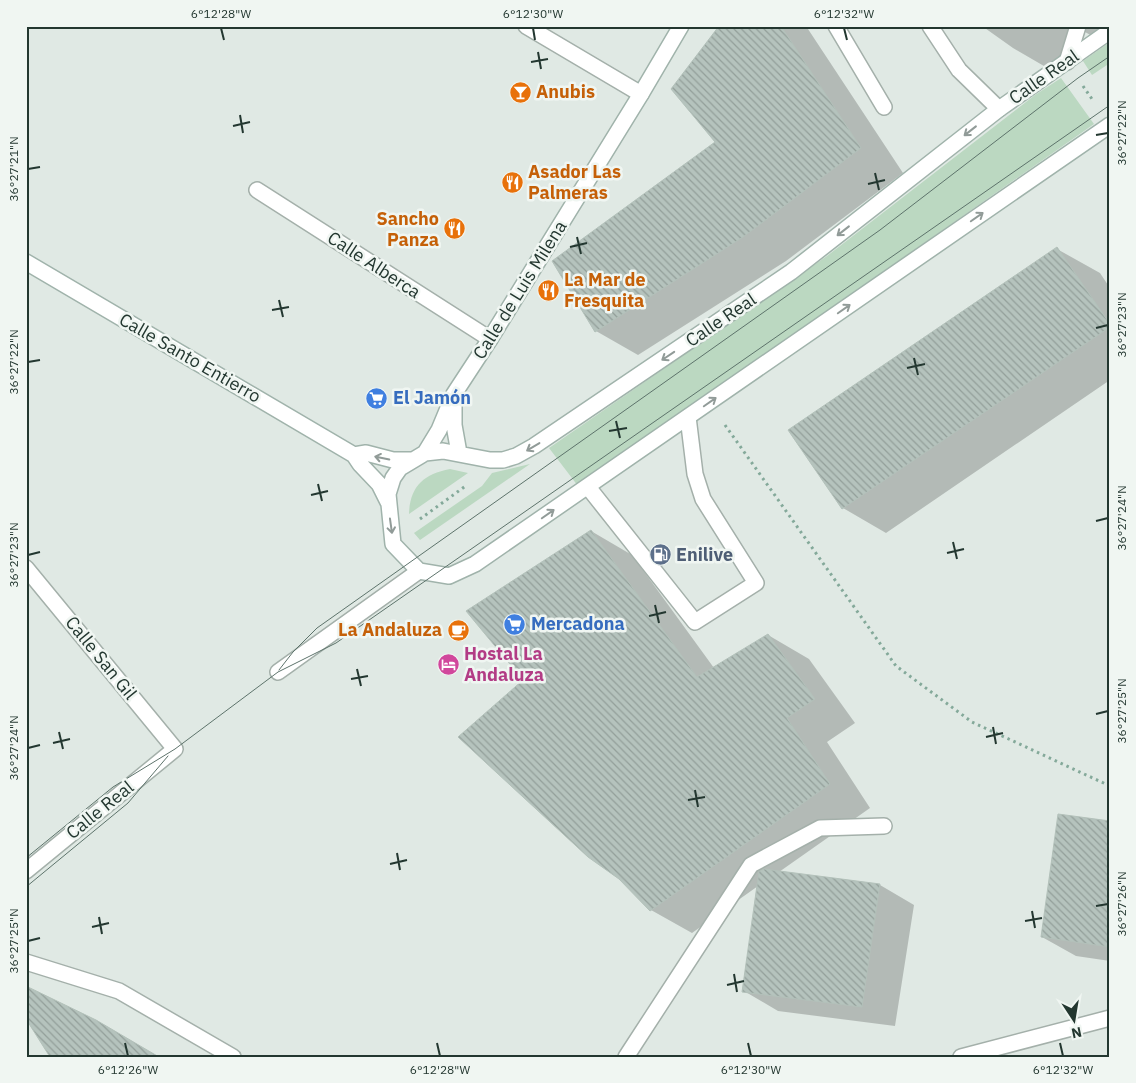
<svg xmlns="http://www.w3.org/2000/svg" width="1136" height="1083" viewBox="0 0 1136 1083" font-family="'IBM Plex Sans',sans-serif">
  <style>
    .grass { fill: #bbd8c1 }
    .shadow { fill: #0003 }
    .building { fill: url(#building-back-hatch); stroke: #b3c1ba }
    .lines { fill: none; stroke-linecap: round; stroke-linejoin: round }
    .lane-casing { stroke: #a4b0aa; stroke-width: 18 }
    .street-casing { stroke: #a4b0aa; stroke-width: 18 }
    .secondary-casing { stroke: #a0b3ab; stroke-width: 18 }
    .path { stroke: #84a99a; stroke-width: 3; stroke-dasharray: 2.5 4; stroke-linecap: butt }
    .lane { stroke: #fff; stroke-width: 15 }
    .street { stroke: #fff; stroke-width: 15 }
    .secondary { stroke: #fff; stroke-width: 15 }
    .tram { stroke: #5d736b; stroke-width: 1 }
    .oneway { stroke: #919b98 }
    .ticks { fill: none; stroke: #233730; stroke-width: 2 }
    .labels { text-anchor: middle; stroke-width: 5; stroke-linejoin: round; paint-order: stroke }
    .street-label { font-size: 18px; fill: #233730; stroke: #f0f6f2 }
    .food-label { font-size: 18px; font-weight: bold; fill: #c56008; stroke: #f0f6f2; text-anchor: start }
    .shop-label { font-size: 18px; font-weight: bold; fill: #366cbe; stroke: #f0f6f2; text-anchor: start }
    .service-label { font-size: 18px; font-weight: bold; fill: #4e5e75; stroke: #f0f6f2; text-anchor: start }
    .hotel-label { font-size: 18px; font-weight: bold; fill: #b23c85; stroke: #f0f6f2; text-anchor: start }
    .neatline { fill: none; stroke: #233730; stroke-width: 2 }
    .ticks-label { font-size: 12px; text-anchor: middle; fill: #233730 }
  </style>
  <defs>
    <pattern id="building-back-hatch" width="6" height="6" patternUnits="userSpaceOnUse" patternTransform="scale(1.25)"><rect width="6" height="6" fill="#b5c3bd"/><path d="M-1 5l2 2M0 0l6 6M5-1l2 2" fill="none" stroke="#939f9a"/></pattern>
  </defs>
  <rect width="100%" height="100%" fill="#e0e9e4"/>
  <path class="grass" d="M1110,42V63L1092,75L1083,61Z
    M1061,78L1094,124L578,486L549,448L827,256L1035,95Z
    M530,464L420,540L414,533L482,486L492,473Z
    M450,469L468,473L409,514C410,487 423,474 450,469Z"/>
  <path class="shadow" d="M721,26H806L903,173L786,261L638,355L596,331L717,142Z
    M982,26H1101L1094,37L1085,32L1056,73L1013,48Z
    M1057,249L1100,273L1110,288V380L886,533L843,508Z
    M591,531L632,555L714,668L768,635L809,659L855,723L827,742L870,808L779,872L880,885L914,905L895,1026L778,1011L744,991L758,886L692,933L651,910L525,680Z
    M1110,822V961L1076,956L1042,937Z"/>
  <path class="building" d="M719,26H781L861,148L743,237L595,332L552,261L715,142L671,89Z
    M1057,247L1110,324V327L842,509L788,430Z
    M591,530L697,677L768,634L815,699L787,718L830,784L650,911L619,879L588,857L458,737L523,680L466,611Z
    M1058,814L1110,821V947L1041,937Z
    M764,869L880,884L862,1007L742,992L759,871Z
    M26,986L96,1020L159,1057H50L26,1019Z"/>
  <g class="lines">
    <defs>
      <path id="lane" d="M836,26L884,107
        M588,487L695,622L756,583L703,499L695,474L688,417
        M626,1057L751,865L820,828L884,826"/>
      <path id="street" d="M526,26L641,94
        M930,26L959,70L999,109
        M1067,62L1078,26
        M257,190L490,339
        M26,568L175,749L26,871
        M278,672L419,571
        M26,962L119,991L233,1057
        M961,1057L1110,1018"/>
      <path id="secondary" d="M1110,31L999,109L791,272L534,446L516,456L503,460H490L443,451L425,453L400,468L393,478L388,494L393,544L419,571L449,576L475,564L1110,125
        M26,262L354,455L360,464L379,484L388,502
        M454,403V425L459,453
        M425,453L439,430L454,394L490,339L641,94L681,26
        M354,455L366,453L393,460H412"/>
    </defs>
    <use href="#lane" class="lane-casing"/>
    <use href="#street" class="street-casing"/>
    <use href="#secondary" class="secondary-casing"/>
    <path class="path" d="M1083,86L1094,102
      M725,425L896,666L972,722L1110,786
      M420,519L467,485"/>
    <use href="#lane" class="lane"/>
    <use href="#street" class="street"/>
    <use href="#secondary" class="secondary"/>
    <path class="tram" d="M279,670L293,652L317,628L880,230L1078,78L1110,56
      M26,858L113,787L175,749L278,672L336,643L1110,105
      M26,887L128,803L168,756"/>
  </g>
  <defs><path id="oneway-shaft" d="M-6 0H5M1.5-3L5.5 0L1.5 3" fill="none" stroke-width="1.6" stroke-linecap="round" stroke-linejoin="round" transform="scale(1.25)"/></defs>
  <g class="oneway">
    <use href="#oneway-shaft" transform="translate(970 131) rotate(142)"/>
    <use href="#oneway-shaft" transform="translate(977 217) rotate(-35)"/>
    <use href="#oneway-shaft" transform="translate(843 231) rotate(142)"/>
    <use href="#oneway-shaft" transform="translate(844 309) rotate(-35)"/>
    <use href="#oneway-shaft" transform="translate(668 356) rotate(146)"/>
    <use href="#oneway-shaft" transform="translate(710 402) rotate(-35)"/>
    <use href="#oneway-shaft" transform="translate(533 447) rotate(149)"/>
    <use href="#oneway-shaft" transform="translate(382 458) rotate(-168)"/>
    <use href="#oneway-shaft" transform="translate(548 514) rotate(-35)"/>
    <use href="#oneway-shaft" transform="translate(391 526) rotate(82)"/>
  </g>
  <path class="ticks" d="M221,28L224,40M533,28L535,40M844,28L847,40M538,52L541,69M531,62L548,59M240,115L243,133M233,126L250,122M1096,135L1108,133M28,169L40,167M875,173L879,190M868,184L885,180M577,237L581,254M570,247L587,243M279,300L283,317M272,310L289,307M1096,328L1108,325M914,358L918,375M28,362L40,360M907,368L925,364M616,421L620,438M609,431L627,428M318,484L322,501M311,495L328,491M1096,521L1108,518M953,542L957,559M947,553L964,549M28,555L40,552M655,605L659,623M649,616L666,612M357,669L361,686M351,679L368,676M1096,714L1108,711M993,727L996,744M59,732L63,749M986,737L1003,733M53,743L70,739M28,748L40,745M695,790L698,807M688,800L705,797M397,853L400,870M390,864L407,860M1096,906L1108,904M1032,911L1035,928M99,917L102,934M1025,921L1042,918M92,927L109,923M28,941L40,938M734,974L737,992M727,985L744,981M125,1043L128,1056M437,1043L440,1056M748,1043L751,1056M1060,1043L1063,1056"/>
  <defs>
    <symbol id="bar-disc" viewBox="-11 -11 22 22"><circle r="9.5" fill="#e8710a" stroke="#f0f6f2"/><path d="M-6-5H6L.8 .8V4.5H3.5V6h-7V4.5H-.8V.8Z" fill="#fff"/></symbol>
    <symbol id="restaurant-disc" viewBox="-11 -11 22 22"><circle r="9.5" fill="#e8710a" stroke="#f0f6f2"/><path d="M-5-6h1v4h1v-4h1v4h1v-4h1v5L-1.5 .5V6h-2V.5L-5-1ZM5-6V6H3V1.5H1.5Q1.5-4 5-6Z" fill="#fff"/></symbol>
    <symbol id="supermarket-disc" viewBox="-11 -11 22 22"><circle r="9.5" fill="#3f7fe0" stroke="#f0f6f2"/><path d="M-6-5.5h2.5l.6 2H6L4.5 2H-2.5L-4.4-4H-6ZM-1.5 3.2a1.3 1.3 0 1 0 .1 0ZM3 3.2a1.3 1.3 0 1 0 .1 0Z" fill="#fff"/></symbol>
    <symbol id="fuel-disc" viewBox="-11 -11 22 22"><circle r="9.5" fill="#5c6f8a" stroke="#f0f6f2"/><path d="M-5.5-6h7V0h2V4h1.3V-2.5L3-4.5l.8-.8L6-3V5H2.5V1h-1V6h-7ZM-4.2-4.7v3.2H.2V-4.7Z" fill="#fff"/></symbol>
    <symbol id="cafe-disc" viewBox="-11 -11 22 22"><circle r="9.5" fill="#e8710a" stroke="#f0f6f2"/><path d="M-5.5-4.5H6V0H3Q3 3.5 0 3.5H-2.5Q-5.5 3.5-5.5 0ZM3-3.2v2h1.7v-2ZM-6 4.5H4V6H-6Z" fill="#fff"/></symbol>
    <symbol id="hotel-disc" viewBox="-11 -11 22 22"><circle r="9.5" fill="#d1479c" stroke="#f0f6f2"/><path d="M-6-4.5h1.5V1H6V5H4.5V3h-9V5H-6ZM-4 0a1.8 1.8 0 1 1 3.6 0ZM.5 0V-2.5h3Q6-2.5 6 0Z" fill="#fff"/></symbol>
  </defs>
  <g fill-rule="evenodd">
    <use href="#bar-disc" x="508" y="80" width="25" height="25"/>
    <use href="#restaurant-disc" x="500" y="170" width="25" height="25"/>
    <use href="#restaurant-disc" x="442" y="216" width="25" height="25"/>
    <use href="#restaurant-disc" x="536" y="278" width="25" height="25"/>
    <use href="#supermarket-disc" x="364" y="386" width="25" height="25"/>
    <use href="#fuel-disc" x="648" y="542" width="25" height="25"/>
    <use href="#supermarket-disc" x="502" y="612" width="25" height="25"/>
    <use href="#cafe-disc" x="446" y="618" width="25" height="25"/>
    <use href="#hotel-disc" x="436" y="652" width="25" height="25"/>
  </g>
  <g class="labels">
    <g class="street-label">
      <text transform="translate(1044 77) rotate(-35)" y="6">Calle Real</text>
      <text transform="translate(374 265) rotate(33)" y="6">Calle Alberca</text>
      <text transform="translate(520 290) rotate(-58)" y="6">Calle de Luis Milena</text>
      <text transform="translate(721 320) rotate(-34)" y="6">Calle Real</text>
      <text transform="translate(190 358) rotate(30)" y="6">Calle Santo Entierro</text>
      <text transform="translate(101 658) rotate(51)" y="6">Calle San Gil</text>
      <text transform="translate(100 810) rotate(-39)" y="6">Calle Real</text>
    </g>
    <g class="food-label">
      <text x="536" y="98">Anubis</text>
      <text x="528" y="178">Asador Las<tspan x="528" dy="21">Palmeras</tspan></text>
      <text x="439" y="225" text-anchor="end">Sancho<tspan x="439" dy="21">Panza</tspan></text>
      <text x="564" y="286">La Mar de<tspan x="564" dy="21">Fresquita</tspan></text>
      <text x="442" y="636" text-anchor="end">La Andaluza</text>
    </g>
    <g class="shop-label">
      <text x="393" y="404">El Jamón</text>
      <text x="531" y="630">Mercadona</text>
    </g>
    <g class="service-label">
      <text x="676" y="561">Enilive</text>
    </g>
    <g class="hotel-label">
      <text x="464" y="660">Hostal La<tspan x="464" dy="21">Andaluza</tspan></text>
    </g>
  </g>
  <rect width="1136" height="1083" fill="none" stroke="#f0f6f2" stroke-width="55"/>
  <g transform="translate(1074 1020) rotate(168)" stroke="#f0f6f2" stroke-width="4" paint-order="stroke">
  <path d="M0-4L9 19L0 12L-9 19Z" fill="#233730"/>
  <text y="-8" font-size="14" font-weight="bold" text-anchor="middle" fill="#233730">N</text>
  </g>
  <rect x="28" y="28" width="1080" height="1028" class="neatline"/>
  <g class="ticks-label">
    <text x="221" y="18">6°12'28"W</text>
    <text x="533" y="18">6°12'30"W</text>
    <text x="844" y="18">6°12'32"W</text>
    <text transform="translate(1122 133) rotate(-90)" y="4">36°27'22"N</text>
    <text transform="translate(14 169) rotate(-90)" y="4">36°27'21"N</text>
    <text transform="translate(1122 325) rotate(-90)" y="4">36°27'23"N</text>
    <text transform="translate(14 362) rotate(-90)" y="4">36°27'22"N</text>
    <text transform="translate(1122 518) rotate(-90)" y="4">36°27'24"N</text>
    <text transform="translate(14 555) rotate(-90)" y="4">36°27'23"N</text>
    <text transform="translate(1122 711) rotate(-90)" y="4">36°27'25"N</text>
    <text transform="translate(14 748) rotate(-90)" y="4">36°27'24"N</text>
    <text transform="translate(1122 904) rotate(-90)" y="4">36°27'26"N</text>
    <text transform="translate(14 941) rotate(-90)" y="4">36°27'25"N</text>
    <text x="128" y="1074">6°12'26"W</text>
    <text x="440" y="1074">6°12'28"W</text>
    <text x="751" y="1074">6°12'30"W</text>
    <text x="1063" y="1074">6°12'32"W</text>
  </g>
</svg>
